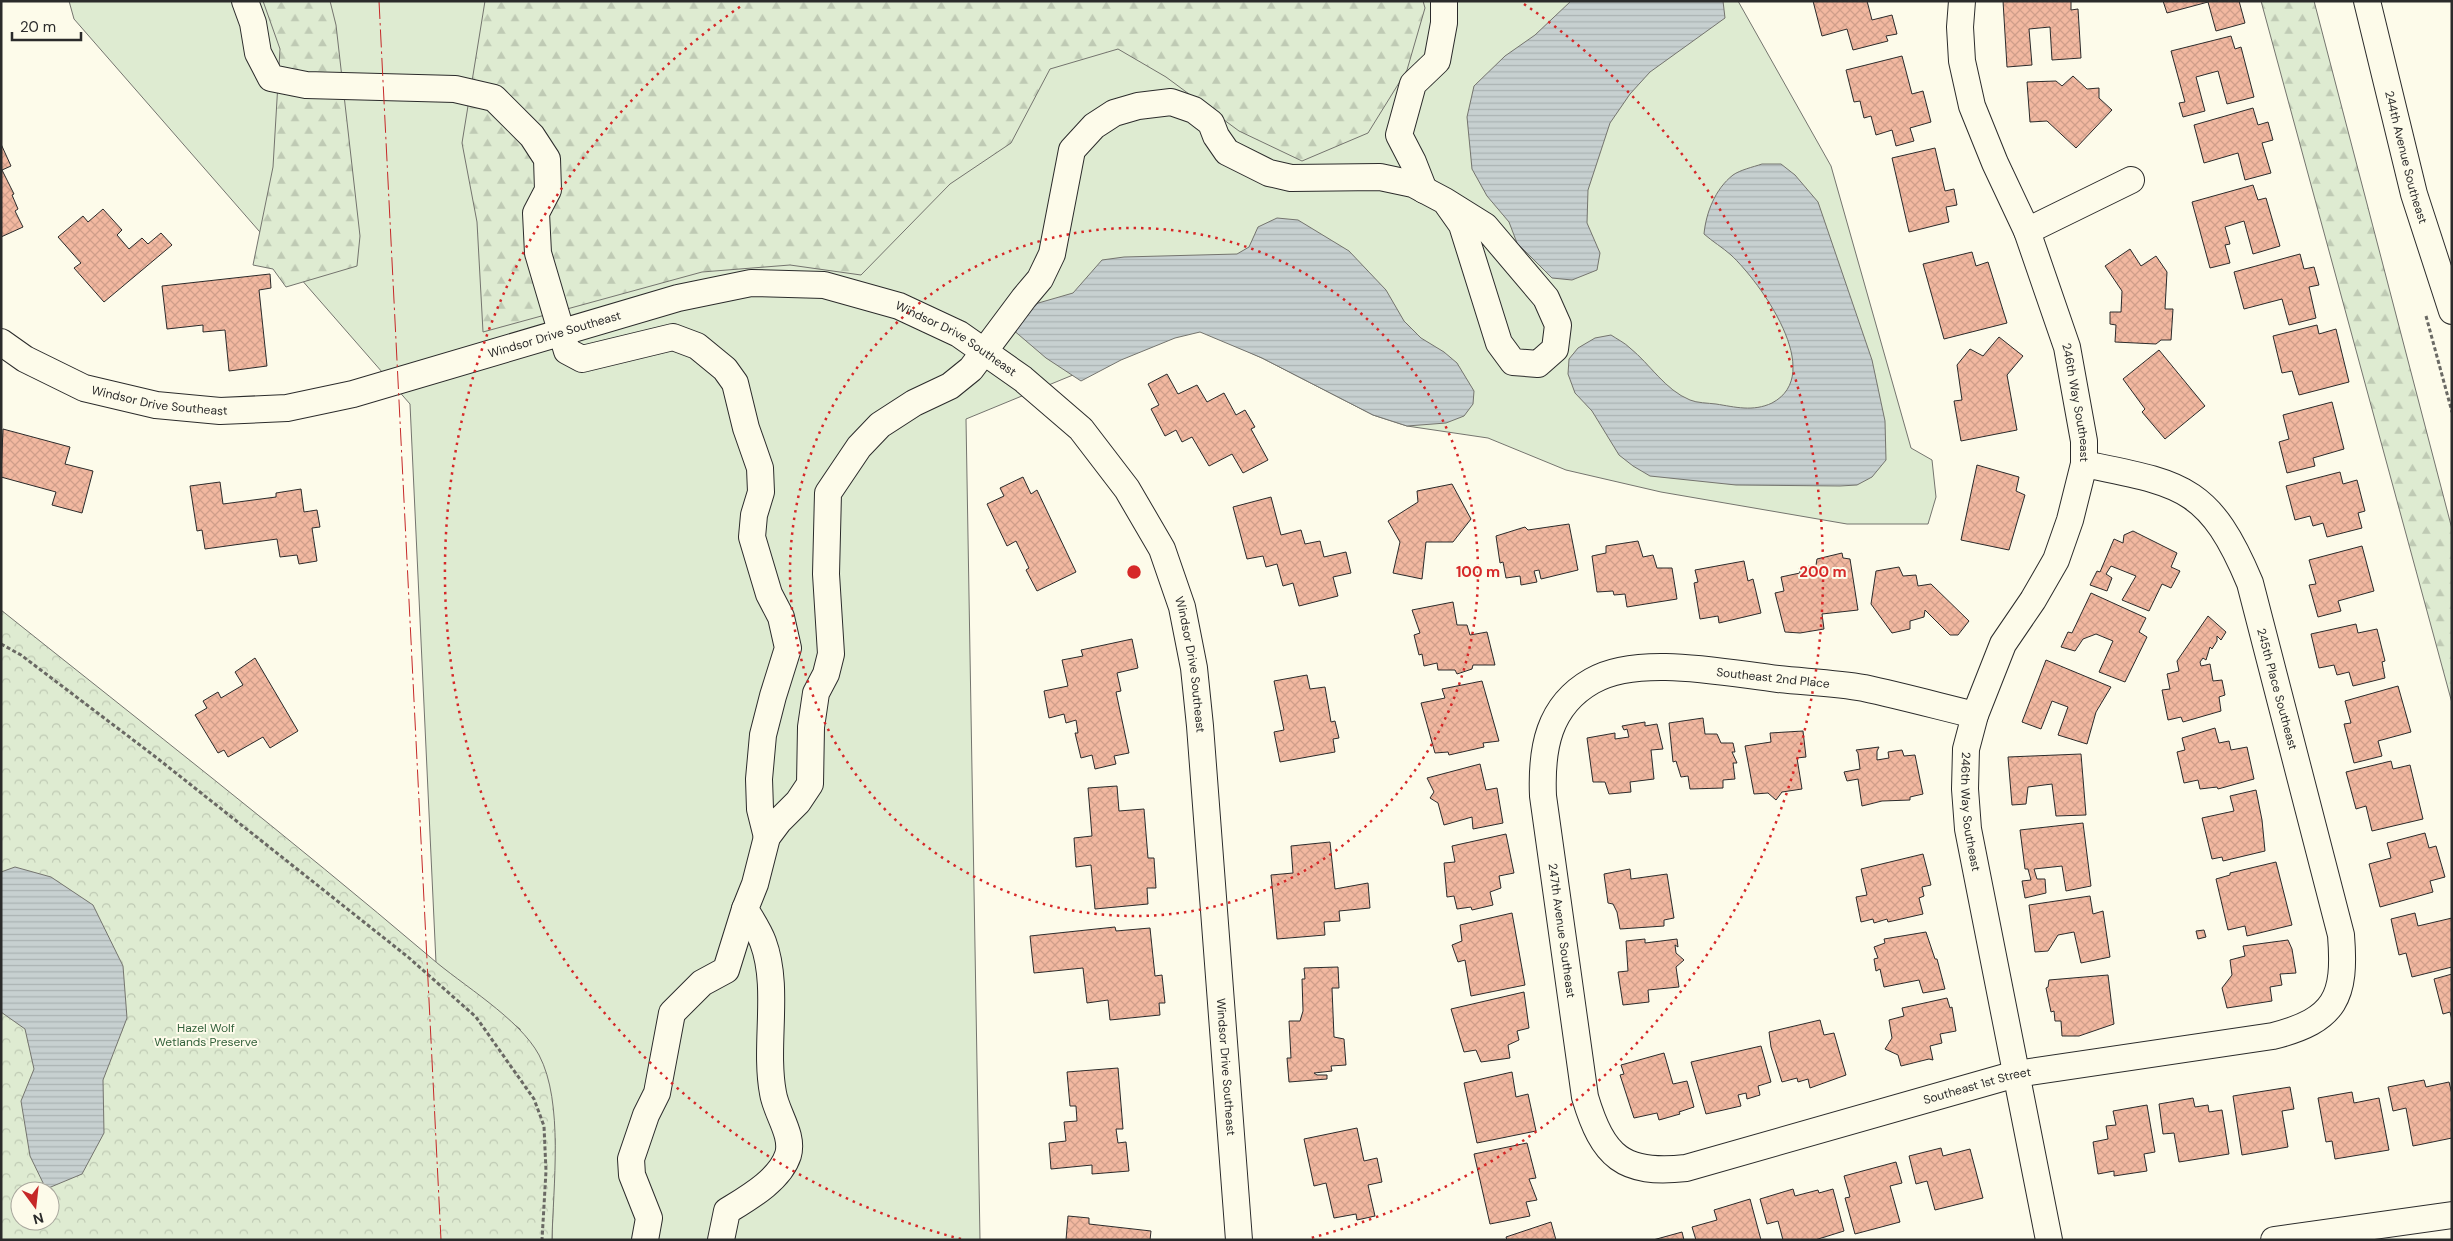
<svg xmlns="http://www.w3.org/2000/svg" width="2453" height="1241" viewBox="0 0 2453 1241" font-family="'DM Sans',sans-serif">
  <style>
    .grass { fill: #deebd1; stroke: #74746e }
    .forest { fill: url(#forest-firs); stroke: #74746e }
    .park { fill: url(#park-crowns); stroke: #74746e; fill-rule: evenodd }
    .water { fill: url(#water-rules); stroke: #74746e }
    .building { fill: url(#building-cross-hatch); stroke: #2b2b2b }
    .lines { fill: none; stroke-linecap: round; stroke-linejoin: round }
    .minor-casing { stroke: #2b2b2b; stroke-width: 28 }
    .path { stroke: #6a6964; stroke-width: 3; stroke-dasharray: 4 2.5; stroke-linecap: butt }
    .minor { stroke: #fdfbea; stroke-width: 26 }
    .power { stroke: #c62828; stroke-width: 1; stroke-dasharray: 18 4 2.5 4; stroke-linecap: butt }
    .ring { fill: none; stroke: #d62828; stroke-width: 2.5; stroke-dasharray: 2.5 5 }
    .labels { text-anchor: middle; stroke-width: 4; stroke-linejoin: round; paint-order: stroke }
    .street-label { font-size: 12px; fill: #2b2b2b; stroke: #fdfbea }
    .park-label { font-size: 12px; fill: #34623c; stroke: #fdfbea }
    .centre { fill: #d62828; stroke: #fdfbea; stroke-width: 2.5 }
    .ring-label { font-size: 15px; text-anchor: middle; font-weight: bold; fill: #d62828; stroke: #fdfbea; stroke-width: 4; stroke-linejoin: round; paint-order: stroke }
  </style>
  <defs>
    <pattern id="forest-firs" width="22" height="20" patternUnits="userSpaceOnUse" patternTransform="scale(1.25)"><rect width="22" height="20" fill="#deebd1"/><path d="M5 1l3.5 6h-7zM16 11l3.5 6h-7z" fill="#bfcab4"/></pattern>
    <pattern id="park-crowns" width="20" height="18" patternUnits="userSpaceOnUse" patternTransform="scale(1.25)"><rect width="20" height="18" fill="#deebd1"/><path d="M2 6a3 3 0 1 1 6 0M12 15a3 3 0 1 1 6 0" fill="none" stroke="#bfcab4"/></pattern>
    <pattern id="water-rules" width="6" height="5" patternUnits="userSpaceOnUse" patternTransform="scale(1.25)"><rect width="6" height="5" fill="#c7d0d0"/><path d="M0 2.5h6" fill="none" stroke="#abb3b3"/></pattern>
    <pattern id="building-cross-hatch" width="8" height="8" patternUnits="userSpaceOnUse" patternTransform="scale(1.25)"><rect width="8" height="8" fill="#f2b8a0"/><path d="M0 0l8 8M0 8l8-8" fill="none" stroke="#d09e8a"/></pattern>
  </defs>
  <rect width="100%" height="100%" fill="#fdfbea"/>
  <path class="grass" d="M69,1H1738L1831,166L1911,448L1932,460L1936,497L1928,524H1847L1661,492L1566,470L1488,438L1407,426L1373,415L1262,358L1192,326L966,419L980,1240H552L555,1139L520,1029L436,963L410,404L74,19Z"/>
  <path class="forest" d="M263,1H330L336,25L360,236L357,266L286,287L273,269L253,265L273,167L280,49Z
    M485,1H1423L1425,8L1407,70L1368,133L1302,161L1239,131L1166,77L1118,49L1050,69L1011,143L950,184L861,275L790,265L702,272L483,332L477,222L462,143Z
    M2261,1H2314L2452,529V703Z"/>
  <path class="park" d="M1,610C145,725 290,838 430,957C462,985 519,1018 539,1055C564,1102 553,1187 552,1240H1ZM20,1191H50V1221H20Z"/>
  <path class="water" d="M1571,1H1723L1725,18L1650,72L1630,94L1610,123L1588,190L1587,223L1600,253L1597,270L1572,280L1552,278L1517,243L1509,222L1487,196L1472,169L1467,117L1474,86L1505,56L1535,35Z
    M1762,164H1781L1795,175L1818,202L1872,360L1885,421L1886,460L1872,477L1857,485L1840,486L1736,485L1650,476L1633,466L1619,455L1592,411L1575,393L1568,374L1569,359L1578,348L1595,338L1611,335C1617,339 1625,343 1630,348C1650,364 1665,390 1690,400C1697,403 1708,403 1716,404C1735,407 1753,412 1772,403C1827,374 1760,282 1731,255C1722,247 1713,242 1704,234C1706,213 1715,189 1733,175C1740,170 1753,167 1762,164Z
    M1277,218L1298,220L1349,251L1386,290L1404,321L1421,338L1444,352L1457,363L1474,391L1473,404L1464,416L1446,423L1407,426L1373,415L1262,358L1200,332L1175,338L1121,360L1081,381L1046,358L1012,329L1028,306L1073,293L1102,260L1124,257L1237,254L1249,247L1258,227Z
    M15,867L51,877L93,905L123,966L127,1018L103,1080L104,1133L82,1174L46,1189L30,1156L21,1101L34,1069L25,1029L1,1012V872Z"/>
  <path class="building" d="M1813,1H1867L1872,20L1892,15L1897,34L1886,36L1888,41L1853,50L1847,29L1822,36Z
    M2003,1H2071V10L2078,9L2081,58L2052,60L2050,27L2029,29L2032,65L2007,67Z
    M2163,1H2239L2245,23L2216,31L2208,2L2167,13Z
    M2231,36L2235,49L2241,47L2254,97L2227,104L2218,71L2196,77L2205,111L2183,117L2179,103L2185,102L2171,51Z
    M1902,56L1912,94L1923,91L1931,122L1910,128L1914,141L1896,146L1892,130L1876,135L1871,116L1864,118L1860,101L1854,102L1846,70Z
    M2073,76L2087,89L2099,88V98L2112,110L2076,148L2047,121L2030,122L2027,82L2056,81L2062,86Z
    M2253,108L2258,125L2268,122L2273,140L2262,143L2271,173L2245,180L2238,153L2204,163L2194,125Z
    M1,144L11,166L2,170L14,194L12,195L18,209L15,211L23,227L1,237Z
    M1935,148L1945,191L1954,189L1957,205L1946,207L1949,222L1909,232L1892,158Z
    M2253,185L2258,200L2266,198L2280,246L2253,254L2244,221L2225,227L2230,244L2225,245L2230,263L2210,268L2192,202Z
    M103,209L122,230L117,235L129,249L142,238L148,244L161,233L172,245L104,302L74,268L81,263L58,237L83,216L88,222Z
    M2130,249L2141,266L2156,256L2167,272L2165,309H2173L2171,340H2161L2156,344L2115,342L2116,325L2110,324V312H2121L2122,291L2105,266Z
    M1972,252L1976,266L1988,262L2007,323L1944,339L1923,264Z
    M2300,254L2304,269L2314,267L2319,285L2309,287L2316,318L2289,325L2282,299L2244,309L2234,272Z
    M270,274L271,288L259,290L267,366L229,371L225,330L203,332V325L167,329L162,286Z
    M2317,325L2319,334L2336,329L2349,382L2299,395L2292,371L2282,373L2273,336Z
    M1999,337L2023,356L2007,375L2017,430L1961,441L1954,401L1962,400L1957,365L1970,349L1983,356Z
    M2159,350L2205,406L2165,439L2142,412L2145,409L2123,379Z
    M1167,374L1178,394L1197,385L1207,402L1224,393L1236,415L1245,410L1255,427L1251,429L1268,460L1243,473L1232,454L1209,466L1192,437L1182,442L1176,430L1165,436L1151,409L1159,405L1148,384Z
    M2332,402L2344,449L2313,458L2315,466L2287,473L2279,442L2289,439L2283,415Z
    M3,429L70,447L65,464L93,471L82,513L52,505L56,492L1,477Z
    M1977,465L2019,477L2016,491L2025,495L2009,550L1961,540Z
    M2340,472L2343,484L2357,480L2365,511L2358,513L2362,528L2327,537L2323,523L2313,526L2310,516L2295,520L2286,486Z
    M1023,477L1031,494L1037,490L1076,572L1037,591L1026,570L1029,568L1016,541L1007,546L987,504L1004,496L1000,488Z
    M220,482L223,504L276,497V493L301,489L304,512L317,510L320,527L312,528L317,561L299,564L297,555L280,557L277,539L205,549L202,530L197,531L190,486Z
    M1452,484L1471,519L1453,542H1426L1422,579L1393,573L1400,542L1388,521L1418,502L1417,491Z
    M1271,497L1281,535L1301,530L1305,544L1320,541L1324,557L1346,552L1351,573L1333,577L1338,596L1299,606L1293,583L1283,586L1277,564L1266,567L1263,556L1247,559L1233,507Z
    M1569,524L1578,570L1541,579L1539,570L1534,571L1537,582L1521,585L1520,576L1506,578L1503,562L1500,563L1496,536L1525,527L1528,530Z
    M2133,531L2177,553L2171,567L2180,571L2171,588L2162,584L2149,611L2122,600L2136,576L2111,566L2106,574L2112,578L2107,591L2090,585L2097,571L2100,572L2114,539L2123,543L2124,535Z
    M1638,541L1643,557L1653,555L1657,568H1672L1677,599L1627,607L1625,594L1614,595L1613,591L1597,592L1592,556L1606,553V546Z
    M2362,546L2374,591L2338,601L2341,611L2318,617L2309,585L2316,584L2309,560Z
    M1842,553L1843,558L1850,559L1858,610L1822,614L1824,629L1800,633L1785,632L1775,593L1784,591L1781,577L1800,573L1799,568L1816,565L1817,559Z
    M1744,561L1748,581L1753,579L1761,613L1719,623L1718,616L1700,619L1694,583L1698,582L1695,570Z
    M1899,567L1903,576L1916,575L1918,586L1931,584L1969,621L1958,635H1950L1925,610L1924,617L1910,621V629L1892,633L1871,604L1876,571Z
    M2091,593L2146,618L2139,632L2147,637L2125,682L2099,672L2113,641L2096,634L2083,639L2075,651L2061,647L2068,632L2072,633Z
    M1453,602L1457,625H1467L1470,635L1487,632L1495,665H1473L1472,669L1457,674L1455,670H1438L1437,663L1424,666L1422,654L1419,655L1414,635L1420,633L1412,610Z
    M2208,616L2226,632L2221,640L2217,636V641L2212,649L2210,647L2206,660L2203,658L2200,662L2201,666L2210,664L2213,681L2222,680L2225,695L2219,697L2221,711L2183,722L2181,717L2168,720L2162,690L2170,689L2167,674L2179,671L2177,661Z
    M2356,624L2358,633L2377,629L2385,661L2382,662L2385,678L2353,686L2349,672L2337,675L2334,665L2319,668L2311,634Z
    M1132,639L1138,668L1117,673L1121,691L1116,692L1129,753L1114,756L1116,764L1095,769L1092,755L1081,758L1075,733H1078L1076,720L1066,723L1064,714L1049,718L1044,691L1068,686L1062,660L1083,656L1081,650Z
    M255,658L298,731L270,748L263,737L228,757L224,750L218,753L195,715L207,708L203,701L218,692L221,698L243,685L235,672Z
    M2046,660L2111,687L2096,712L2087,744L2058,735L2068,707L2052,701L2041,729L2022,722Z
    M1307,675L1310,689L1325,687L1331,722L1335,721L1339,738L1333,739L1335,752L1280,762L1274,732L1284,730L1274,681Z
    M1482,681L1499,741L1483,743L1484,747L1449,755L1448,752L1435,753L1421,703L1445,698L1442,689Z
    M2398,686L2411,732L2378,741L2382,756L2354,763L2344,724L2351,723L2345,701Z
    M1703,718L1705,734H1717L1721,743H1733L1735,752H1732L1737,763H1733L1735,779L1723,780V788L1690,789L1688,776L1681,777L1676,761L1673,762L1669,723Z
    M1645,722V726L1657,724L1663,749L1651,750L1654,779L1630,782L1631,792L1609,794L1605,782H1593L1587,738L1615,733V739L1629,737L1627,729L1624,730L1622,726Z
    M2215,728L2219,743L2229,741L2231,750L2247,747L2254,779L2218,789L2217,787L2200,789L2198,780L2184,783L2177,752L2185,750L2182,738Z
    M1803,731L1806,757L1797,758L1802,789L1782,792L1776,800L1768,793L1754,794L1745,746L1771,742L1770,733Z
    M1879,747L1877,751V760L1889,758L1888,752L1902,750L1904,756L1915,755L1923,794L1910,797V800L1882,801L1862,806L1858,779L1847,781L1844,772L1860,769L1858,753L1856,750Z
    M2081,754L2086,815L2056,816L2052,784L2028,787L2026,804L2012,805L2008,757Z
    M2391,761L2393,769L2410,765L2423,819L2372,831L2366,806L2356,809L2346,772Z
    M1480,764L1486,790L1497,788L1503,823L1473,829L1472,817L1444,825L1438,803L1430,798L1434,792L1427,778Z
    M1117,786L1119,811L1144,809L1148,858H1154L1156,888H1147L1148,904L1095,909L1091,865L1076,867L1074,838L1092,836L1088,788Z
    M2256,790L2262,820L2265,851L2223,861L2222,857L2212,859L2202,818L2234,811L2230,796Z
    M2083,823L2091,886L2066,891L2062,866L2034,869L2037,879H2045L2046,893L2025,898L2022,881L2031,880L2028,869H2025L2020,830Z
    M2425,833L2429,848L2436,846L2445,877L2430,881L2433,892L2380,907L2369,864L2391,858L2387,843Z
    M1506,834L1514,873L1499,876L1501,888L1490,892L1493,905L1472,910L1471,907L1457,909L1454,896L1447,897L1444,863L1455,862L1452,846Z
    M1330,842L1335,889L1368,883L1370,908L1339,911L1340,921L1324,922L1325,935L1277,939L1271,875L1293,873L1291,846Z
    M1923,854L1931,885L1922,887L1924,896L1919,898L1923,914L1888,922L1887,919L1874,923L1873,919L1861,922L1856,897L1867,895L1861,869Z
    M2276,862L2292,925L2247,936L2245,926L2228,930L2216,879L2230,875V873Z
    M1630,869L1631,879L1667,874L1674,918L1664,920V926L1620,929L1617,912L1613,904L1608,903L1604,874Z
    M2090,896L2093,914L2103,911L2110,957L2081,963L2074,932L2058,935L2048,951L2035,952L2029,905Z
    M1512,913L1525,985L1471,996L1465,960L1458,962L1452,945L1462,941L1460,925Z
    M2415,913L2418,926L2452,918V967L2412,977L2406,953L2399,955L2391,919Z
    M1115,927L1116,931L1150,928L1155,976L1162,975L1165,1003H1159L1160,1015L1110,1020L1108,1000L1087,1003L1083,968L1034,973L1030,936Z
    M2204,930L2206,937L2198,939L2196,931Z
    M1926,932L1935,959H1937L1945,989L1923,993L1919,980L1884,987L1880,969L1876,971L1874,959L1878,958L1874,947L1885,943L1884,939Z
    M1645,939V943L1677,939L1678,947L1675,945L1676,953L1684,960L1676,967L1679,987L1648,990L1649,1002L1623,1005L1618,972L1628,971L1626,941Z
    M2288,940L2292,949L2296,973L2280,974L2282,985L2270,987L2272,1001L2227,1008L2222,988L2232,975L2230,960L2245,956L2243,946Z
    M1338,967L1339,988H1332L1334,1037L1344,1039L1346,1065L1331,1066L1332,1071L1314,1073L1317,1075H1327V1079L1289,1082L1287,1058H1291L1289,1021H1300L1303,1011L1302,979H1305L1304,968Z
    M2452,974V1020L2450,1012L2443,1014L2434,979Z
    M2108,975L2114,1024L2079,1036H2062L2061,1021H2055L2054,1011L2051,1012L2046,988L2048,987L2049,980Z
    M1524,992L1529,1028L1517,1031L1519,1040L1508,1045L1510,1058L1481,1062L1476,1050L1464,1052L1451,1009Z
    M1947,998L1950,1008L1952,1007L1956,1031L1940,1034L1942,1043L1930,1046L1933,1060L1929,1059L1901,1066L1898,1055L1885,1049L1892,1038L1889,1020L1904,1016L1902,1008Z
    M1820,1020L1824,1035L1834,1033L1846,1075L1810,1088L1808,1079L1798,1082L1797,1078L1782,1082L1771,1047L1769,1032Z
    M1761,1046L1771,1082L1758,1086L1760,1095L1747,1099L1746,1093L1738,1095L1741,1106L1706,1114L1691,1062Z
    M1664,1053L1673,1084L1687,1081L1694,1107L1679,1112L1680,1114L1659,1120L1657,1113L1634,1118L1620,1075L1624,1074L1621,1065Z
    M1118,1068L1123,1129H1116L1118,1143L1126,1142L1129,1171L1092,1174V1165L1051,1169L1049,1143L1066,1141L1064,1122L1077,1121L1076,1106H1070L1067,1072Z
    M1512,1072L1516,1097L1528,1094L1536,1131L1477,1143L1464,1083Z
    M2424,1080L2426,1087L2449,1082L2452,1094V1138L2413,1146L2406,1108L2393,1111L2388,1087Z
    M2290,1087L2294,1109L2282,1111L2288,1147L2242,1155L2233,1096Z
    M2352,1092L2354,1103L2379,1098L2389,1150L2335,1159L2332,1141L2326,1142L2318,1098Z
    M2193,1098L2195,1107L2208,1105L2209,1112L2222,1110L2229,1154L2179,1162L2174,1133L2163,1134L2159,1104Z
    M2147,1105L2155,1152L2144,1154L2147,1171L2114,1176V1171L2098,1174L2093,1142L2108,1139L2106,1126L2116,1125L2113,1111Z
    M1357,1128L1364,1161L1377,1158L1382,1182L1368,1185L1375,1216L1357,1220L1356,1214L1334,1218L1326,1183L1314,1186L1304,1139Z
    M1527,1143L1536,1178L1529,1179L1537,1200L1526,1202L1530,1216L1490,1224L1474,1154Z
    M1941,1148L1943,1156L1970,1149L1983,1198L1935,1210L1927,1181L1916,1184L1909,1156Z
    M1896,1162L1902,1183L1890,1186L1900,1222L1855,1234L1845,1198L1850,1197L1844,1176Z
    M1793,1189L1795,1196L1818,1190L1819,1193L1833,1189L1844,1231L1815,1240H1783L1778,1221L1767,1224L1760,1199Z
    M1750,1199L1761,1240H1696L1692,1227L1717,1220L1714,1210Z
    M1068,1216L1089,1218V1224L1151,1231L1150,1240H1066Z
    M1551,1222L1556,1240H1507L1506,1237Z
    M1682,1232L1684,1240H1653Z"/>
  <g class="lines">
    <defs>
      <g id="minor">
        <path d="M245,1L253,23L258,53L271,78L306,85L455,89L494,98L532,136L547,159L548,190L536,213L538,253L567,351L582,359L673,337L697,346L725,369L735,383L746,428L760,468L761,492L754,515L752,537L769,594L781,617L788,648L773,696L763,735L759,779L760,809L767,837"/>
        <path id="s1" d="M1962,1L1960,27L1962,61L1972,106L1995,163L2027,231L2067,347L2084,441V464L2070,520L2056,560L2033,600L2003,644L1975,715L1966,749L1965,789L1968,829L2049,1240"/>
        <path id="s2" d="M2367,1L2414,194L2452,311"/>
        <path d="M1424,190L1413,162L1399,135L1413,84L1437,61L1444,23V1"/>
        <path d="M2027,231L2131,180"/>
        <path id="s3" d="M1,342L25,359L84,388L156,405L220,411L287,408L353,394L678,298L751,283L824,285L899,306L959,334L1023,379L1081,429L1127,489L1162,549L1182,607L1194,668L1200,726L1239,1240"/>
        <path id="s4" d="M1975,715C1938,706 1901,696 1864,688C1836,683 1806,682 1778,679C1726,673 1638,654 1592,681C1548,706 1541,749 1543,796L1585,1097C1603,1157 1623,1175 1686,1168L2016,1074L2273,1036C2336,1020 2346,997 2341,935L2250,583C2209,485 2181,484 2084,464"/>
        <path d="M645,1240L649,1218L632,1175L631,1159L646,1115L657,1093L672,1013L702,983L726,970L745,909"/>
        <path d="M721,1240L727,1211C748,1198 780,1180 788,1155C794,1135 776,1113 773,1093C764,1045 780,988 763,942C759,931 751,919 745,909L755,884L767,837L779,821L798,802L810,784L811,727L816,693L826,674L831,654L826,574L828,493L859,447L880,425L914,403L950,386L971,369L1024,298L1040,279L1052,254L1072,150L1094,126L1114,113L1138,106L1171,102L1194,110L1211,123L1216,136L1227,152L1269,173L1291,178L1380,177L1413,184L1445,201L1485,226L1546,298L1558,325L1555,349L1538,364L1513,362L1499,343L1462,225L1445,201"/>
        <path d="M2274,1240L2452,1215"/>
      </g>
    </defs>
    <use href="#minor" class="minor-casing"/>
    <path class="path" d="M2426,316L2452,412
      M1,644L21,655L157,758L408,957L476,1017L534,1099L544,1126L546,1171L542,1240"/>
    <use href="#minor" class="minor"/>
    <path class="power" d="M379,1L441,1240"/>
  </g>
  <g class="ring">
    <circle cx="1134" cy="572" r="344"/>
    <path d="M961 1239A689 689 0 0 1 744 4M1524 4A689 689 0 0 1 1307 1239"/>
  </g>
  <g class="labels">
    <g class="street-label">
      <text dy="4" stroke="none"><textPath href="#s2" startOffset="161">244th Avenue Southeast</textPath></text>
      <text dy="4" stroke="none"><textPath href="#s3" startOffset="578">Windsor Drive Southeast</textPath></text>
      <text dy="4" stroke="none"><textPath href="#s3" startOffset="998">Windsor Drive Southeast</textPath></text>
      <text dy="4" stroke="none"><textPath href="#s3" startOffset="172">Windsor Drive Southeast</textPath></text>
      <text dy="4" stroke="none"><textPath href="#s1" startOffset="422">246th Way Southeast</textPath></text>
      <text dy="4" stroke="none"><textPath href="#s3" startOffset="1418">Windsor Drive Southeast</textPath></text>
      <text transform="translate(1773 678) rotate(6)" y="4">Southeast 2nd Place</text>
      <text transform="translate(2277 689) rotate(75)" y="4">245th Place Southeast</text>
      <text dy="4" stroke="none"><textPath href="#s1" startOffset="858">246th Way Southeast</textPath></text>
      <text dy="4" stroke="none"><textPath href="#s4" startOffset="658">247th Avenue Southeast</textPath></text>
      <text dy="4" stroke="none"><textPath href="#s3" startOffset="1822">Windsor Drive Southeast</textPath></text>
      <text dy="4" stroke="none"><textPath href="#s4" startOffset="1269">Southeast 1st Street</textPath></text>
    </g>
    <g class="park-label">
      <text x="206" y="1032">Hazel Wolf<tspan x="206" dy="14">Wetlands Preserve</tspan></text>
    </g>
  </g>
  <circle cx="1134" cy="572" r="8" class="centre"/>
  <g class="ring-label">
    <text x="1478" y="577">100 m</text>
    <text x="1823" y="577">200 m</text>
  </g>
  <rect width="2453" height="1241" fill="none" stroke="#2b2b2b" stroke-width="5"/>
  <g transform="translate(35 1206) rotate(165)"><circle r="24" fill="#fdfbea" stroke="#a9a89e"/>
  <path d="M0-4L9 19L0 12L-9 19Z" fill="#c62828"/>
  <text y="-8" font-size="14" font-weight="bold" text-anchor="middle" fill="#2b2b2b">N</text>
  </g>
  <path d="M12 32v8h69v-8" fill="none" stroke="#2b2b2b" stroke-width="2.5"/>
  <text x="20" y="32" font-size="15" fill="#2b2b2b" stroke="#fdfbea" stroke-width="4" paint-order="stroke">20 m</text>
</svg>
